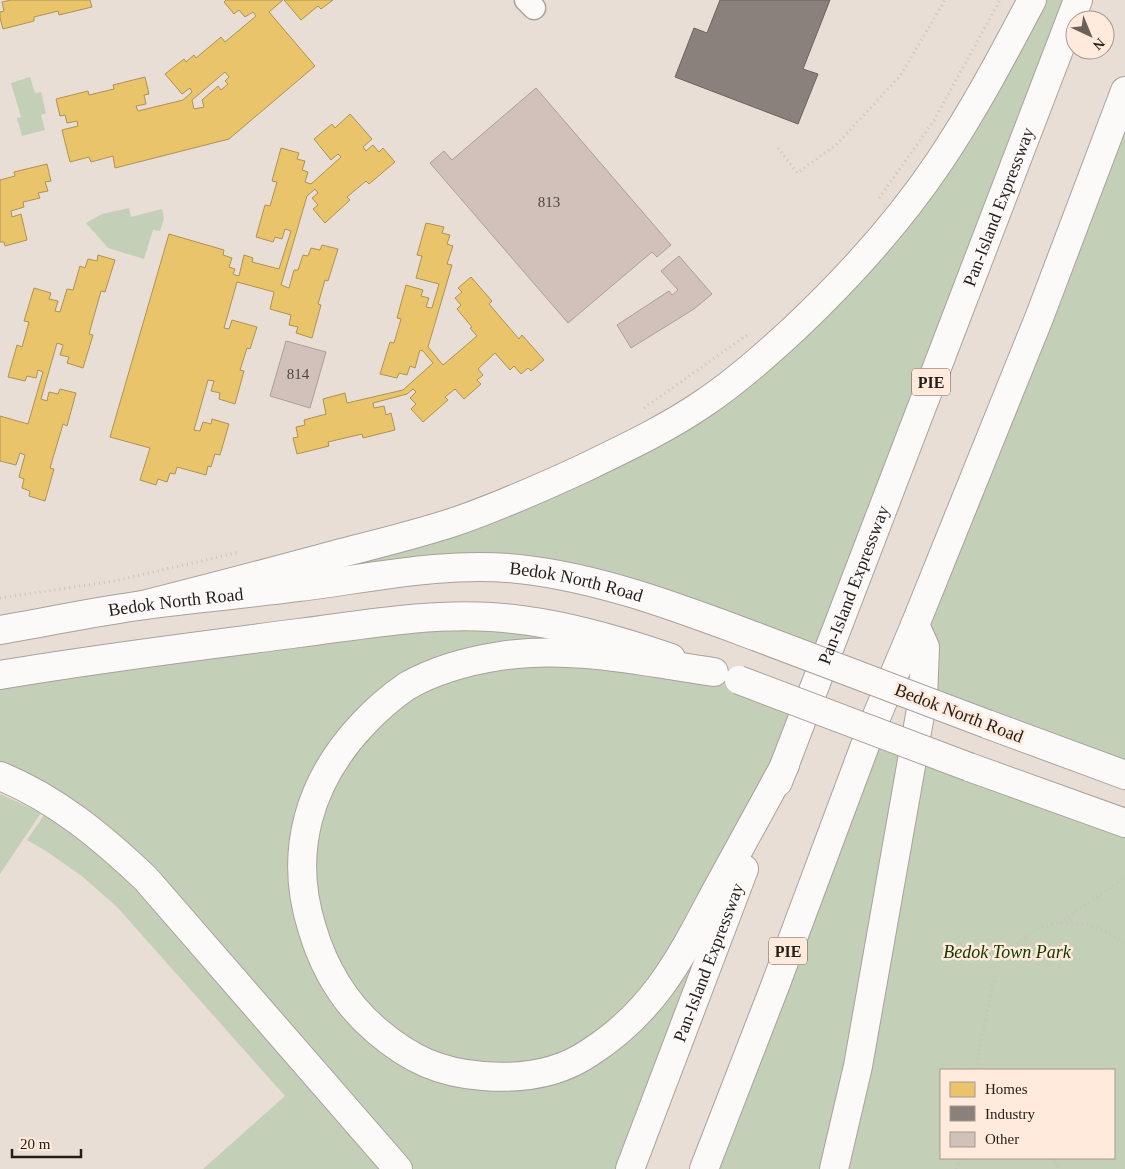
<svg xmlns="http://www.w3.org/2000/svg" width="1125" height="1169" viewBox="0 0 1125 1169" font-family="Georgia,serif">
  <style>
    .green { fill: #c4cfb7; fill-rule: evenodd }
    .homes { fill: #e9c46a; stroke: #ae9251; fill-rule: evenodd }
    .industry { fill: #8a817c; stroke: #6b635e }
    .building { fill: #d2c1ba; stroke: #a9a09b }
    .lines { fill: none; stroke-linecap: round; stroke-linejoin: round }
    .minor-casing { stroke: #a9a19b; stroke-width: 25 }
    .primary-casing { stroke: #a9a19b; stroke-width: 30 }
    .motorway-casing { stroke: #a9a19b; stroke-width: 30 }
    .path { stroke: #c7c2c0; stroke-width: 3; stroke-dasharray: 1 4; stroke-linecap: butt }
    .minor { stroke: #fcfaf9; stroke-width: 22 }
    .primary { stroke: #fcfaf9; stroke-width: 28 }
    .motorway { stroke: #fcfaf9; stroke-width: 28 }
    .primary-bridge-casing { stroke: #a9a19b; stroke-width: 30; stroke-linecap: butt }
    .primary-bridge { stroke: #fcfaf9; stroke-width: 28 }
    .labels { text-anchor: middle; stroke-width: 5; stroke-linejoin: round; paint-order: stroke }
    .number-label { font-size: 15px; fill: #504640 }
    .shield { fill: #ffeadb; stroke: #665a52; stroke-width: 1 }
    .shield-label { font-size: 16px; font-weight: bold; fill: #241d18 }
    .street-label { font-size: 18px; fill: #241d18; stroke: #ffeadb }
    .park-label { font-size: 18px; font-style: italic; fill: #113805; stroke: #ffeadb }
  </style>
  <rect width="100%" height="100%" fill="#e9ded6"/>
  <path class="green" d="M1032,0H1078L824,662L542,572L143,605L415,534L643,439L858,265Z
    M30,77L35,93L41,92L46,113L41,115L45,130L22,136L17,118L21,117L11,83Z
    M1125,94V775L923,698L915,625Z
    M129,208L131,217L162,209L164,218L160,231L153,230L144,259L108,248L86,223L102,214Z
    M414,619L631,644L807,706L630,1169H203L285,1096L117,907L83,877L46,851L27,840L53,802L0,776V675Z
    M870,732L914,749L834,1169H704Z
    M924,755L1125,828V1169H844ZM941,1070H1114V1158H941Z
    M0,794L41,813L0,874Z"/>
  <path class="homes" d="M11,0H90L92,7L59,15L58,11L34,17V21L3,29L0,18V12L4,11L2,2Z
    M226,0H283L269,12L315,66L229,139L115,168L113,156L91,162L89,157L70,162L62,130L78,126L77,121L67,123L65,115L60,116L56,99L88,91L89,95L114,89L113,85L145,77L149,94L144,95L146,104L136,106L138,111L183,100L192,92L190,88L182,94L165,74L184,59L186,62L194,55L196,58L221,37L225,42L256,16L253,12L245,17L239,10L234,14L224,2ZM225,72L229,77L225,81L228,84L221,90L218,86L202,100L204,107L194,109L192,100Z
    M284,0H333L321,9L318,6L301,20Z
    M350,114L372,139L363,147L366,151L373,145L379,152L383,148L395,162L369,184L366,181L347,197L350,200L325,223L313,209L318,205L312,198L318,193L315,189L307,196L281,285L289,288L294,270H298L303,255L308,256L311,248L320,250L322,245L338,249L328,281L325,280L318,304L321,305L312,338L296,333L298,327L289,325L291,315L270,309L274,292L237,282L224,328L229,329L232,320L257,327L250,349L247,348L240,370L244,371L235,404L219,399L220,393L211,391L214,381L208,380L194,430L200,431L203,422L211,424L212,419L229,424L220,455L215,454L211,467L208,466L206,475L177,467L175,474L170,473L167,482L158,479L156,485L140,480L150,448L110,437L169,234L224,250L223,255L232,258L229,267L235,269L233,274L235,275L239,276L244,255L253,258L252,262L279,269L291,231L285,229L282,239L275,237L273,242L256,237L265,205L270,206L277,182L272,181L281,148L299,153L297,159L305,161L302,170L308,172L305,182L311,184L341,157L338,154L331,160L314,139L332,124L335,128Z
    M47,164L51,181L45,182L48,191L38,193L40,198L23,202L24,207L11,211L12,217L21,214L27,240L5,246L4,242H0V180L15,176L14,172Z
    M426,223L444,227L442,233L450,235L447,244L453,246L447,264L452,265L428,347L443,365L477,336L470,328L472,327L457,309L461,305L455,298L462,292L458,288L471,277L492,301L489,304L519,339L522,335L544,360L531,371L528,368L521,374L514,366L510,370L495,353L478,369L483,375L477,380L481,384L464,399L455,389L445,397L448,400L423,422L411,409L416,404L410,398L416,392L413,389L407,394L373,403L374,408L384,406L386,415L391,413L395,430L363,438L362,434L328,442L329,446L297,454L293,438L298,437L296,427L305,425L304,420L326,414L323,399L345,393L347,403L403,390L433,363L423,351L420,350L415,368L410,366L407,375L399,373L397,378L380,374L390,342L394,343L401,319L397,318L406,285L423,290L421,296L429,298L426,307L432,308L439,284L416,278L422,256L417,255Z
    M98,255L115,260L105,292L101,291L89,334L93,335L83,368L67,363L69,357L60,355L63,345L57,343L41,399L47,401L49,392L58,394L60,389L76,393L67,426L63,424L50,468L54,469L45,501L29,496L30,491L22,488L24,479L19,477L25,455L20,453L16,465L0,461V416L28,424L43,372L38,370L36,378L27,376L25,381L8,377L17,345L22,347L29,322L24,321L34,288L51,293L49,299L58,301L55,311L60,312L67,289L73,290L80,266L85,268L88,259L97,261Z"/>
  <path class="industry" d="M720,0H830L803,69L818,74L798,124L675,77L694,28L707,33Z"/>
  <path class="building" d="M536,88L671,245L657,257L652,252L568,323L430,163L444,151L452,160Z
    M679,256L712,294L694,309L631,348L617,325L669,291L672,295L678,290L661,271Z
    M286,341L326,352L310,408L270,396Z"/>
  <g class="lines">
    <defs>
      <path id="minor" d="M526,0L534,8"/>
      <g id="primary">
        <path id="s1" d="M0,630C48,622 97,611 145,605C196,598 248,594 299,587C371,578 446,561 519,569C601,578 679,608 757,637"/>
        <path d="M0,675C99,658 199,646 299,633C362,625 427,613 491,617C553,621 613,638 671,658"/>
        <path d="M987,724L1125,775"/>
        <path d="M969,767L1125,823"/>
      </g>
      <g id="motorway">
        <path d="M143,605C207,589 271,572 334,555C376,544 419,534 460,520C502,505 543,487 584,468C625,448 666,429 704,403C737,381 766,355 795,328C849,277 898,223 939,162C974,110 1003,55 1032,0"/>
        <path d="M714,672C644,662 571,645 500,656C468,661 435,670 407,686C391,697 376,710 363,724C309,781 288,852 312,928C324,969 345,1004 377,1031C410,1059 440,1073 483,1076C520,1079 558,1074 589,1053C655,1011 681,957 716,891C739,849 762,807 785,765"/>
        <path d="M0,776C56,799 102,837 146,879L398,1169"/>
        <path id="s2" d="M778,782L1078,0"/>
        <path id="s3" d="M630,1169L744,869"/>
        <path d="M704,1169L775,986L870,732L915,625L1039,318L1125,91"/>
        <path d="M834,1169L858,1066L923,698L925,647L915,625"/>
      </g>
    </defs>
    <use href="#minor" class="minor-casing"/>
    <use href="#primary" class="primary-casing"/>
    <use href="#motorway" class="motorway-casing"/>
    <path class="path" d="M778,148L797,173L836,145L900,76L945,0
      M879,198L933,122L1000,0
      M644,408L747,335
      M0,598L114,581L240,552
      M1060,923L1125,877
      M979,1070C977,1049 982,1035 987,1014C990,1000 992,984 998,970C1011,942 1039,922 1070,923C1091,923 1110,931 1125,945
      M1051,1158L1061,1169
      M956,1169L960,1158"/>
    <use href="#minor" class="minor"/>
    <use href="#primary" class="primary"/>
    <use href="#motorway" class="motorway"/>
    <defs>
      <path id="primary-bridge" d="M757,637L987,724
        M739,680L969,767"/>
    </defs>
    <use href="#primary-bridge" class="primary-bridge-casing"/>
    <use href="#primary-bridge" class="primary-bridge"/>
  </g>
  <g class="labels">
    <g class="number-label">
      <text x="549" y="207">813</text>
      <text x="298" y="379">814</text>
    </g>
    <g class="shield">
      <rect x="912" y="368.5" width="38" height="27" rx="4"/>
      <rect x="769" y="937.5" width="38" height="27" rx="4"/>
    </g>
    <g class="shield-label">
      <text x="931" y="388">PIE</text>
      <text x="788" y="957">PIE</text>
    </g>
    <g class="street-label">
      <text dy="6" stroke="none"><textPath href="#s2" startOffset="616">Pan-Island Expressway</textPath></text>
      <text dy="6" stroke="none"><textPath href="#s1" startOffset="582">Bedok North Road</textPath></text>
      <text dy="6" stroke="none"><textPath href="#s2" startOffset="211">Pan-Island Expressway</textPath></text>
      <text dy="6" stroke="none"><textPath href="#s1" startOffset="178">Bedok North Road</textPath></text>
      <text transform="translate(959 713) rotate(21)" y="6">Bedok North Road</text>
      <text dy="6" stroke="none"><textPath href="#s3" startOffset="221">Pan-Island Expressway</textPath></text>
    </g>
    <g class="park-label">
      <text x="1007" y="958">Bedok Town Park</text>
    </g>
  </g>
  <rect x="940" y="1069" width="175" height="90" fill="#ffeadb" stroke="#a7988d"/>
  <rect x="950" y="1082" width="25" height="15" fill="#e9c46a" stroke="#a7988d"/>
  <text x="985" y="1094" font-size="15" fill="#241d18">Homes</text>
  <rect x="950" y="1106" width="25" height="15" fill="#8a817c" stroke="#a7988d"/>
  <text x="985" y="1119" font-size="15" fill="#241d18">Industry</text>
  <rect x="950" y="1132" width="25" height="15" fill="#d2c1ba" stroke="#a7988d"/>
  <text x="985" y="1144" font-size="15" fill="#241d18">Other</text>
  <g transform="translate(1090 35) rotate(136)"><circle r="24" fill="#ffeadb" stroke="#a7988d"/>
  <path d="M0-4L9 19L0 12L-9 19Z" fill="#69615a"/>
  <text y="-8" font-size="14" font-weight="bold" text-anchor="middle" fill="#241d18">N</text>
  </g>
  <path d="M12 1149v8h69v-8" fill="none" stroke="#241d18" stroke-width="2.5"/>
  <text x="20" y="1149" font-size="15" fill="#241d18" stroke="#ffeadb" stroke-width="4" paint-order="stroke">20 m</text>
</svg>
